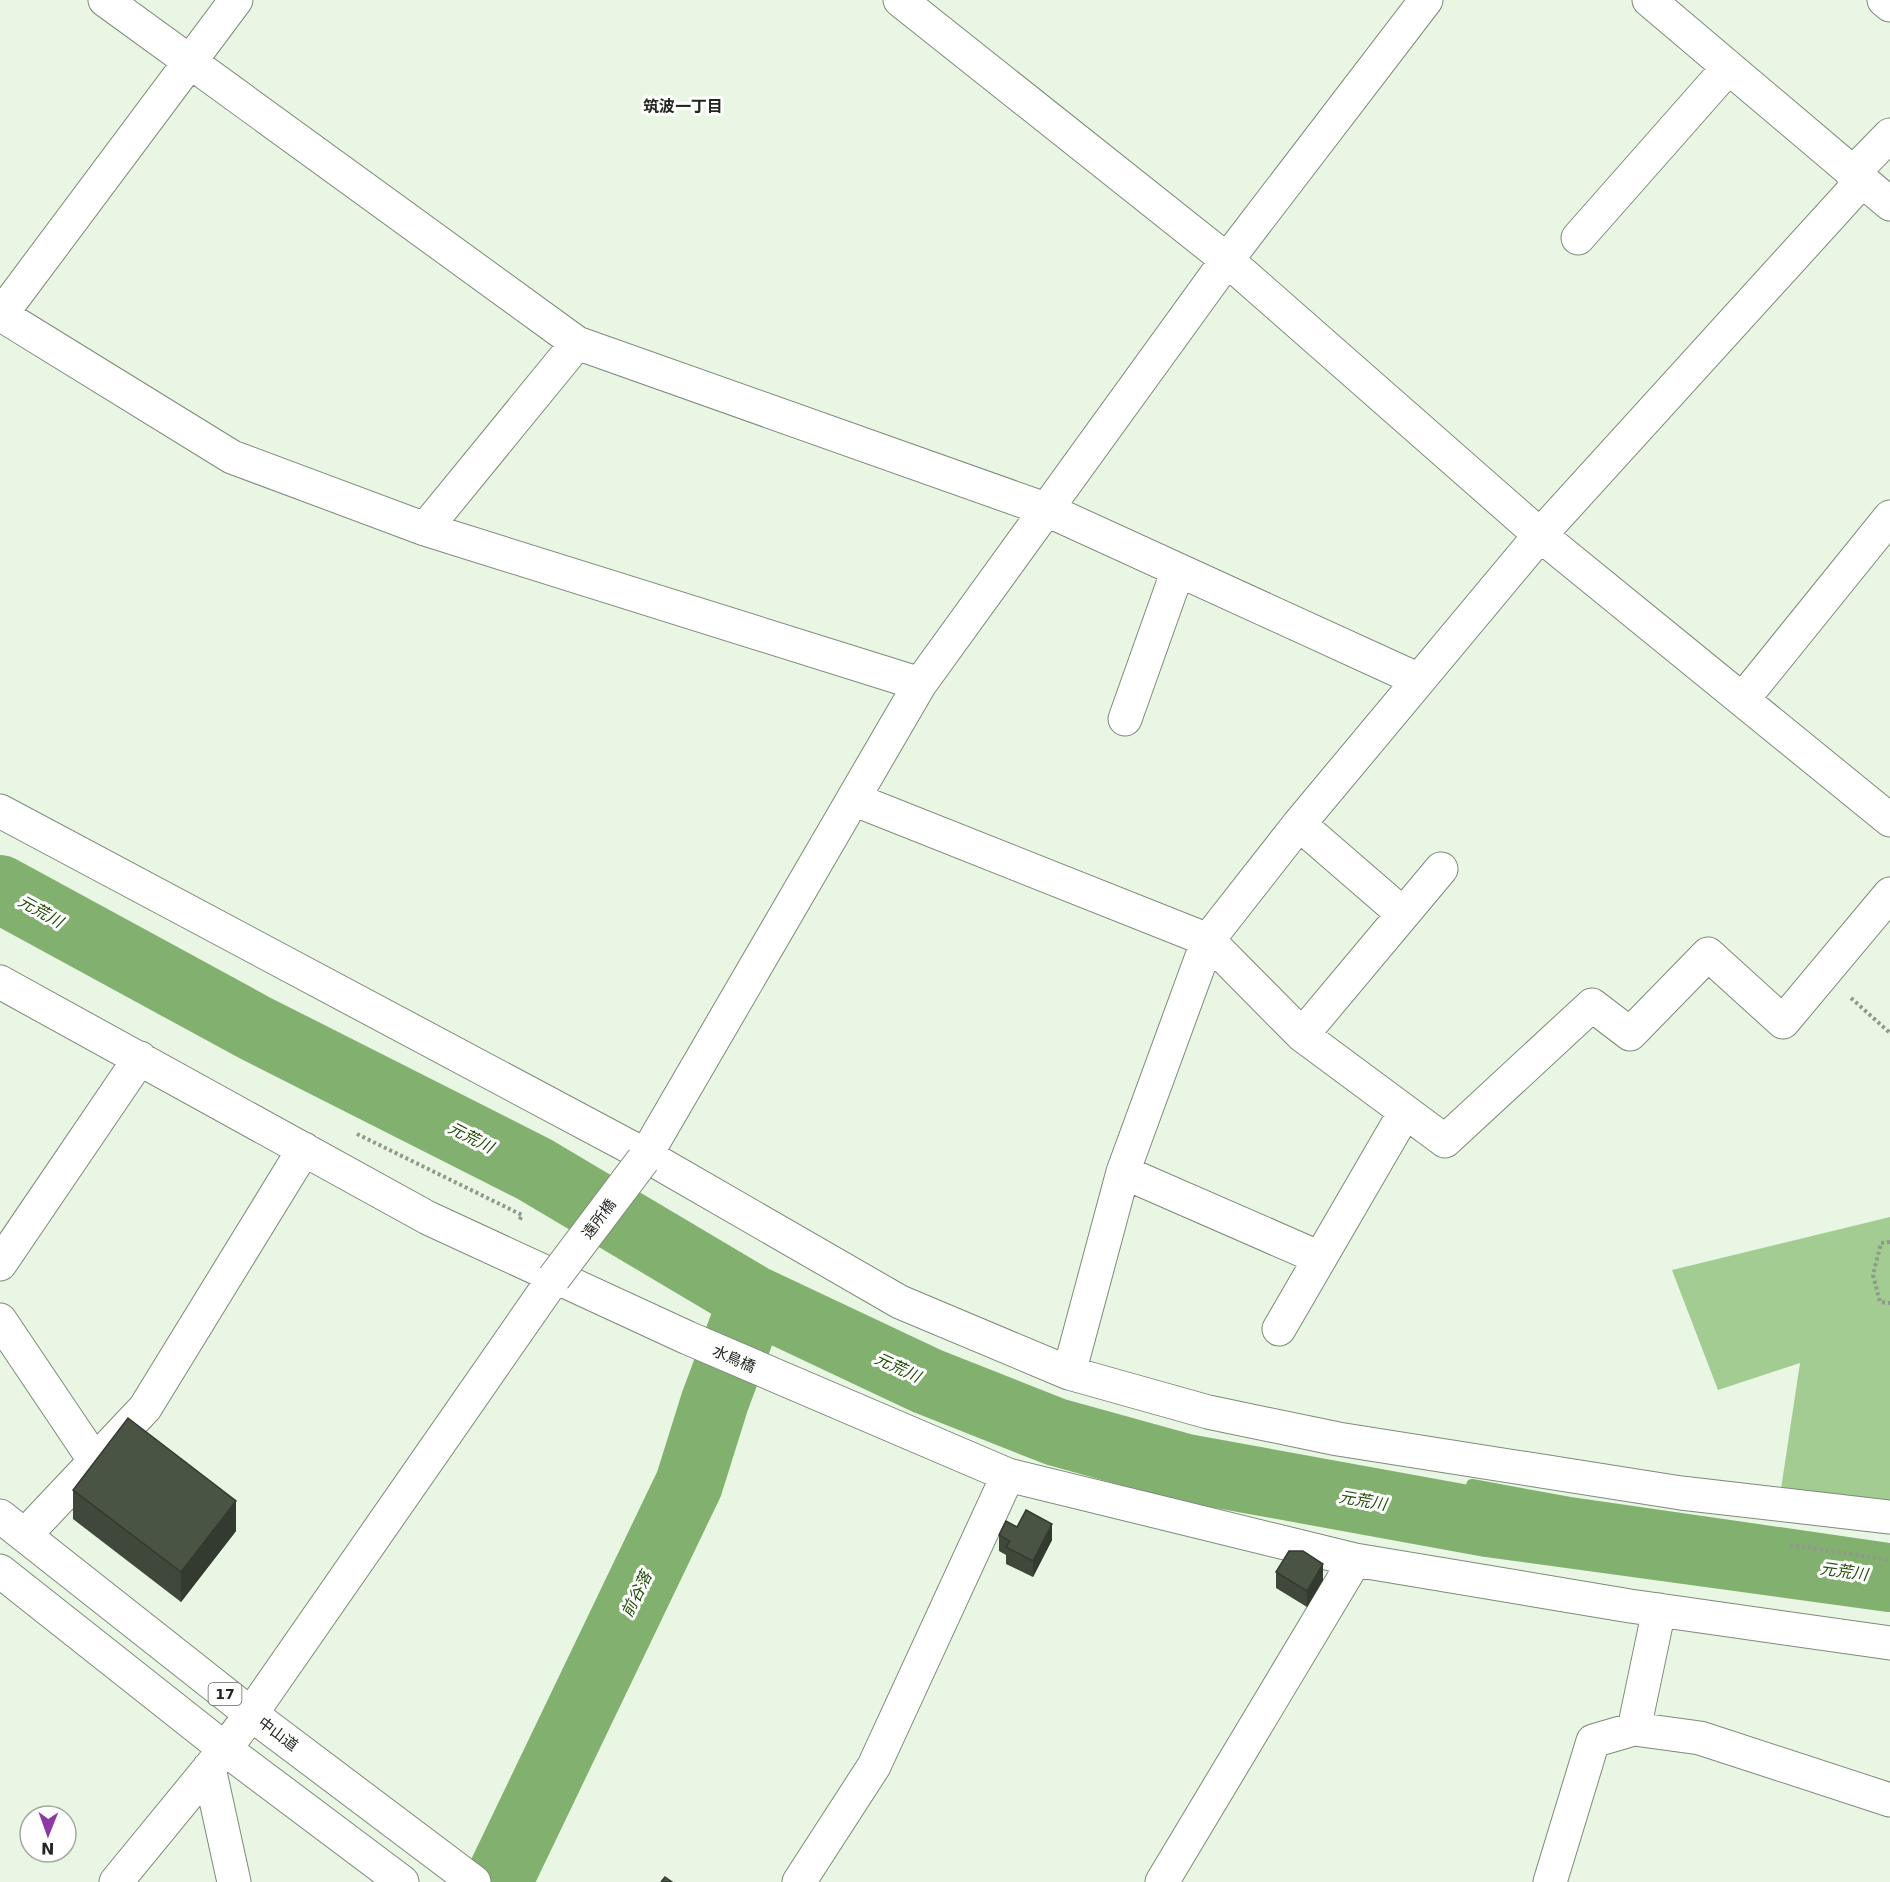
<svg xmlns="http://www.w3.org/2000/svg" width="1890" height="1882" viewBox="0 0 1890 1882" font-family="'DejaVu Sans','Noto Sans JP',sans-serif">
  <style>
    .green { fill: #a2cc91 }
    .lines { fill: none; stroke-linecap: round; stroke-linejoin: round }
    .stream { stroke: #82b16f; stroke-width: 12 }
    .river { stroke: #82b16f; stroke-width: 68 }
    .minor-casing { stroke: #7e8a7a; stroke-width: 35 }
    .highway-casing { stroke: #7e8a7a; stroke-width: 35 }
    .path { stroke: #8f998c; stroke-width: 4; stroke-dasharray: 3 3; stroke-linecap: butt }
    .minor { stroke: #fff; stroke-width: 33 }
    .highway { stroke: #fff; stroke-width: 33 }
    .minor-bridge-casing { stroke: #7e8a7a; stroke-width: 35; stroke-linecap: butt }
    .minor-bridge { stroke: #fff; stroke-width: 33 }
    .wall { fill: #3f483a }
    .shaded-wall { fill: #333b30 }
    .building { fill: #495444; stroke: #333b30; stroke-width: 1.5 }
    .labels { text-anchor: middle; stroke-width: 6; stroke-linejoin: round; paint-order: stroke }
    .shield { fill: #fff; stroke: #646762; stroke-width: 1.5 }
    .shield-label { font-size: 14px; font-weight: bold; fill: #21261f }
    .street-label { font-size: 15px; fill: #21261f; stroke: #fff }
    .neighbourhood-label { font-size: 16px; font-weight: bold; fill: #21261f; stroke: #fff }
    .water-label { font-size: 16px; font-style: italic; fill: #224e06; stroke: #fff }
  </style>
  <rect width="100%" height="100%" fill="#e8f6e3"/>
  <path class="green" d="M1890,1217V1504L1781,1489L1800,1363L1718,1390L1672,1270Z"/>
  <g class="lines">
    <path class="stream" d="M1472,1485L1570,1503L1890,1549"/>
    <path class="river" d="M0,889L255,1028L534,1169L753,1299L927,1381L1056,1432L1186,1468L1488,1523L1890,1578
      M498,1882L689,1484L715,1401L753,1299"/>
    <defs>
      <path id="minor" d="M105,0L577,343L1045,509L1419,680
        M900,0L1227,260L1540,535L1890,820
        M1649,0L1890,204
        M1884,0L1890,5
        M1852,174L1890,135
        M1578,238L1728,68
        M0,314L232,457L425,529L920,684
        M0,316L236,0
        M425,529L577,343
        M1743,699L1890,517
        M1125,719L1178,570
        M853,799L1208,940L1302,1035L1445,1141L1592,1005L1630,1034L1708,954L1783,1022L1890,894
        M0,811L645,1155L900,1302L1069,1373L1208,1412L1338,1439L1681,1493L1890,1517
        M1299,824L1403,914
        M0,982L428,1218L688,1338L1008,1475L1355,1560L1630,1606L1890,1643
        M1302,1035L1441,869
        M643,1160L920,684L1227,260L1426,0
        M1123,1172L1320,1258
        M0,1264L140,1058
        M0,1320L95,1461
        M1279,1329L1405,1112
        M1069,1373L1123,1172L1208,940L1299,824L1540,535L1861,182
        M25,1535L145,1408L304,1149
        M1634,1729L1700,1738L1890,1800
        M209,1768L234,1882
        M116,1882L225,1749L251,1714L554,1278
        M799,1882L874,1766L1008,1475
        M1162,1882L1355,1560
        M1550,1882L1593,1741L1634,1729L1659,1610"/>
      <path id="highway" d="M0,1516L251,1714L474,1882
        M0,1571L225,1749L402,1882"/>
    </defs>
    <use href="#minor" class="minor-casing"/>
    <use href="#highway" class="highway-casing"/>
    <path class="path" d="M1851,998L1890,1033
      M357,1134L522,1215L519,1221
      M1890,1242L1881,1243L1873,1275L1880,1302L1890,1303
      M1790,1545L1890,1560"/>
    <use href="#minor" class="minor"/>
    <use href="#highway" class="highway"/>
    <defs>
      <path id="minor-bridge" d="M554,1278L643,1160"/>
    </defs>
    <use href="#minor-bridge" class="minor-bridge-casing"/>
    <use href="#minor-bridge" class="minor-bridge"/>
  </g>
  <path class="wall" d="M73,1490L236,1531L181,1602L73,1519Z
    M1017,1527L1052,1540L1033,1577L1006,1564V1555L999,1551V1535Z
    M1276,1572L1323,1580L1307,1607L1276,1588Z"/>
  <path class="shaded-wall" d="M236,1501V1531L181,1602V1572Z
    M1052,1524V1540L1033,1577V1561Z
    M1323,1564V1580L1307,1607V1591Z"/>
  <path class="building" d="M128,1418L236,1501L181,1572L73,1490Z
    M1026,1510L1052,1524L1033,1561L1006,1547L1010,1541L999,1535L1006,1521L1017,1527Z
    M1289,1551H1303L1323,1564L1307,1591L1276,1572Z
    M665,1877L672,1882H661Z"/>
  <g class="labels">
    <rect class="shield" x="208.5" y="1683" width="33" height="22" rx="4.5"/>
    <g class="shield-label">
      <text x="225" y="1699">17</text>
    </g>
    <g class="street-label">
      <text transform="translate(599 1219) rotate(-53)" y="5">遠所橋</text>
      <text transform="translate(734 1359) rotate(24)" y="5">水鳥橋</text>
      <text transform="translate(278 1734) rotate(37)" y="5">中山道</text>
    </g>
    <g class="neighbourhood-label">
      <text x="683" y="112">筑波一丁目</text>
    </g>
    <g class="water-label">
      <text transform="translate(41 911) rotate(29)" y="6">元荒川</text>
      <text transform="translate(471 1137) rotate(27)" y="6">元荒川</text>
      <text transform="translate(898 1367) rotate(25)" y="6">元荒川</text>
      <text transform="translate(1363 1500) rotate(10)" y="6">元荒川</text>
      <text transform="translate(1844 1571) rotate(8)" y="6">元荒川</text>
      <text transform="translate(636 1594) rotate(-64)" y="6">前谷落</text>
    </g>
  </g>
  <g transform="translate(48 1834) rotate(181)"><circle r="28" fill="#ffffff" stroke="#a6a8a5" stroke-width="1.5"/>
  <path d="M0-4.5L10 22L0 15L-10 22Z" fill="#8c39a7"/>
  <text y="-9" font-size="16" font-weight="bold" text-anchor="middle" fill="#21261f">N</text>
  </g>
</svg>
